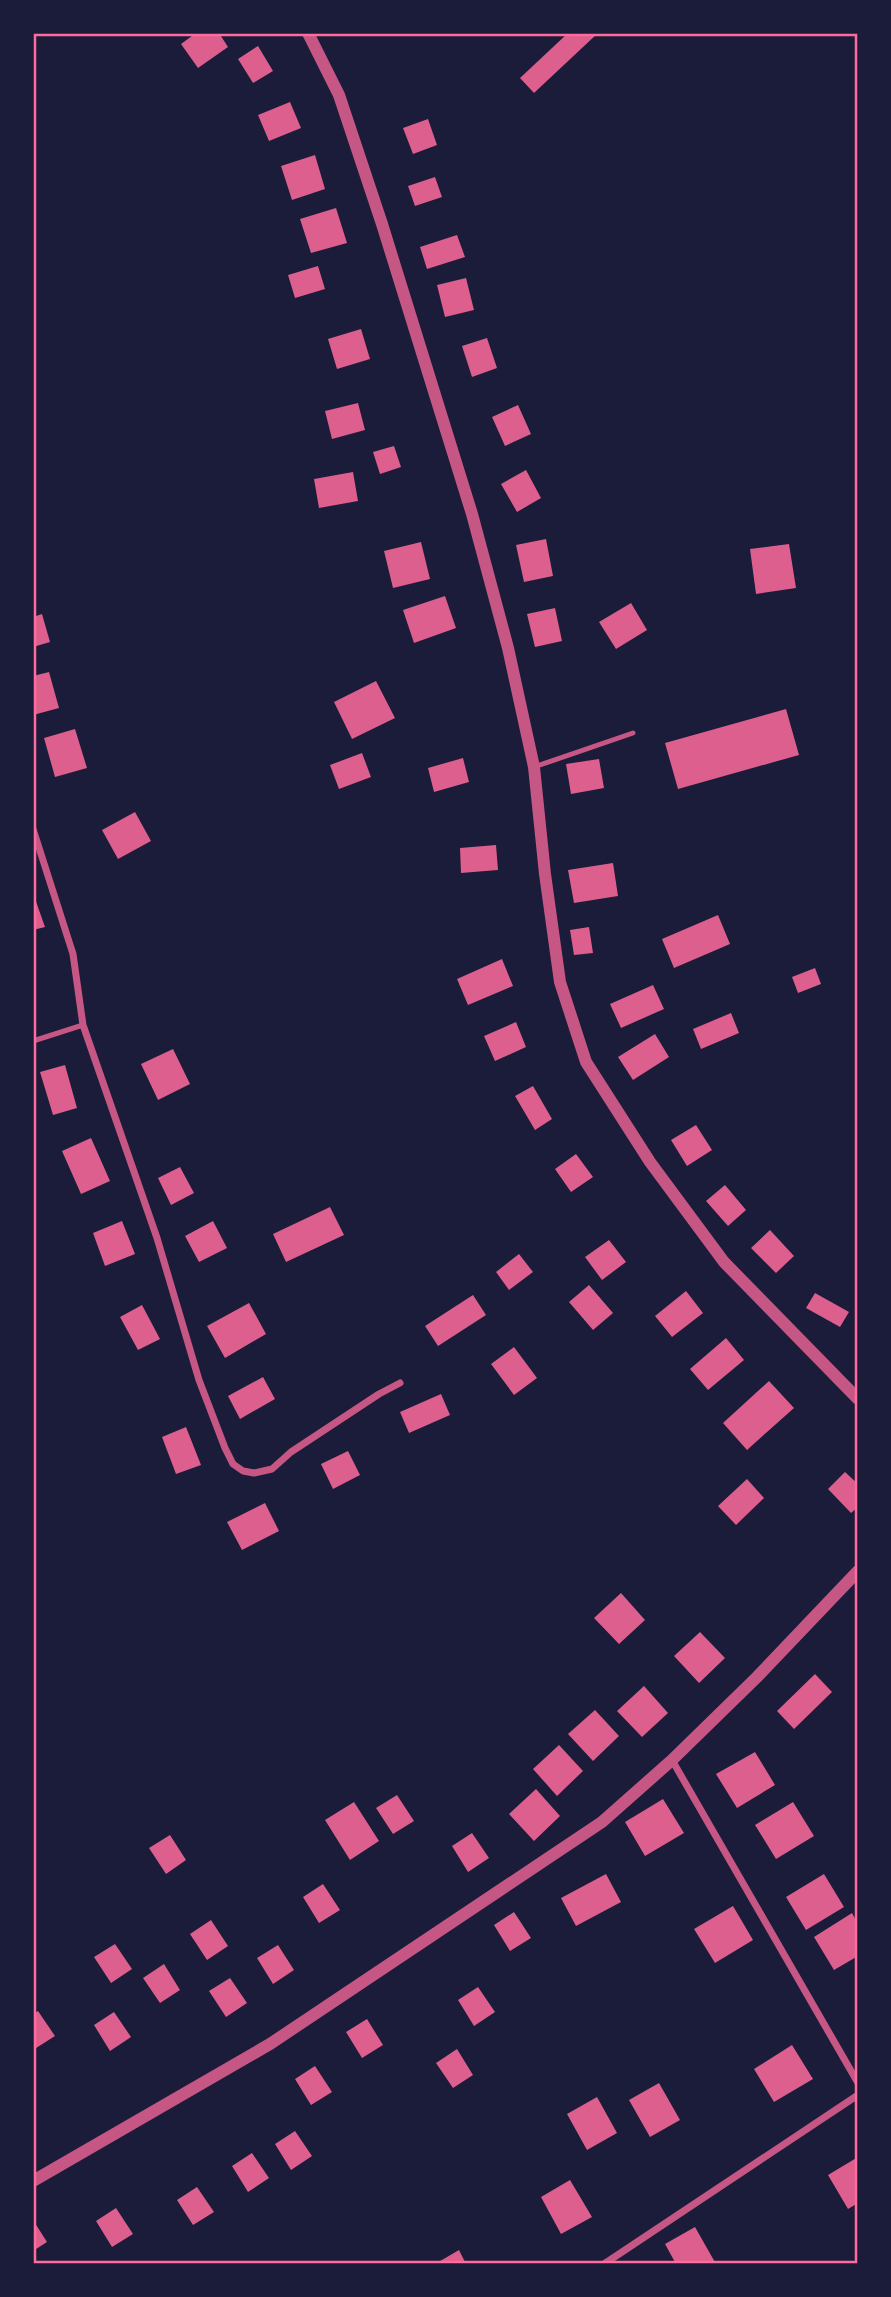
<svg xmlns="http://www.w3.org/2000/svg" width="891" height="2297" viewBox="0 0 891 2297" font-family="'Noto Sans',sans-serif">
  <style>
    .building { fill: #dd5f8e }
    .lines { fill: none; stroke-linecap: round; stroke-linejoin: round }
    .service { stroke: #c65784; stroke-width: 5 }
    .minor { stroke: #c65784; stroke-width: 7 }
    .tertiary { stroke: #c65784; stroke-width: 12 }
    .neatline { fill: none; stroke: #ff6b9d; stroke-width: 2.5 }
  </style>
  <rect width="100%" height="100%" fill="#1b1b3a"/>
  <path class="building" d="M196,33H219L228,47L198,68L181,44Z
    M568,33H598L534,93L520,78Z
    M258,46L273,71L253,83L238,59Z
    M290,102L301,128L269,141L258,115Z
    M428,119L437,145L413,154L403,128Z
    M315,155L325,189L292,200L281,166Z
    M435,177L442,197L415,206L408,186Z
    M336,208L347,243L311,253L300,219Z
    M457,235L465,257L427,269L420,247Z
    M318,266L325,289L295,298L288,275Z
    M466,278L474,310L445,317L437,285Z
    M361,329L370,359L337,369L328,339Z
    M487,338L497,368L472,377L462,346Z
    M358,403L365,430L332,439L325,411Z
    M518,405L531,434L505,446L492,417Z
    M394,446L401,467L380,474L373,452Z
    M526,470L541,498L517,512L501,484Z
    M353,472L358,501L319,508L314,479Z
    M546,539L553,576L524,582L516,545Z
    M421,542L430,579L393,588L384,551Z
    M789,544L796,588L756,594L750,549Z
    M445,596L456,628L414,643L403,610Z
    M631,603L647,630L616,649L599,622Z
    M555,608L562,641L535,647L527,614Z
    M42,614L50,642L33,647V617Z
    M49,672L59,708L33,715V676Z
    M376,681L395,718L352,739L334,702Z
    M786,709L799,755L678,789L665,743Z
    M75,729L87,768L55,777L44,738Z
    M362,753L371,777L339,789L330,765Z
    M463,758L469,782L434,792L428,768Z
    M599,759L604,788L571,794L566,764Z
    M135,812L151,841L118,859L102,830Z
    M496,845L498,870L461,873L460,848Z
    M613,863L618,896L574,903L568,870Z
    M33,893L45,927L33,930Z
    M718,915L730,944L674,968L662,939Z
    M589,927L593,953L574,955L570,930Z
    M502,959L513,986L468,1005L457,979Z
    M815,968L821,984L798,993L792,977Z
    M653,985L664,1009L621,1028L610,1004Z
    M731,1013L739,1033L701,1049L693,1029Z
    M516,1022L526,1047L495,1061L484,1036Z
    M655,1034L669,1057L633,1080L618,1057Z
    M173,1049L190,1084L158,1100L141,1064Z
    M65,1065L77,1108L53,1115L40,1072Z
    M533,1086L552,1119L535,1130L515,1096Z
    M696,1125L712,1150L687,1166L671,1140Z
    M91,1138L110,1181L81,1194L62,1151Z
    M576,1154L593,1177L571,1192L555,1169Z
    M180,1167L194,1193L171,1205L158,1178Z
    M725,1185L746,1210L728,1226L706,1201Z
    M330,1207L344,1235L286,1262L273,1234Z
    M122,1221L135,1254L105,1266L93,1233Z
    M213,1221L227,1248L199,1262L185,1236Z
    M770,1230L794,1256L776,1273L751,1248Z
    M609,1240L626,1262L602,1280L585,1257Z
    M519,1254L533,1272L509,1290L496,1272Z
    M589,1285L613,1313L593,1330L569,1302Z
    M686,1291L703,1313L672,1337L655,1316Z
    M815,1293L849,1312L840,1327L806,1308Z
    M473,1295L486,1315L438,1346L425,1326Z
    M249,1303L266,1334L225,1358L207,1326Z
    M142,1305L160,1339L138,1350L120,1317Z
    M726,1338L744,1360L708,1390L690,1369Z
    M514,1347L537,1378L514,1395L491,1364Z
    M263,1377L275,1399L240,1419L228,1396Z
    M769,1381L794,1408L747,1450L723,1423Z
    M441,1394L450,1415L409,1433L400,1412Z
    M186,1427L201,1465L176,1474L162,1437Z
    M348,1451L360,1475L333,1489L321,1464Z
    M845,1472L858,1484V1507L851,1513L828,1489Z
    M747,1479L764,1498L736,1525L718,1506Z
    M265,1503L279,1531L242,1550L227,1522Z
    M621,1593L645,1620L619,1644L594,1618Z
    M700,1632L725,1658L699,1683L674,1656Z
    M815,1674L832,1692L794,1729L777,1711Z
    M644,1686L668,1713L642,1737L617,1711Z
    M595,1710L619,1736L593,1761L568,1734Z
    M559,1745L583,1771L557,1796L533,1769Z
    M755,1752L775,1785L737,1808L716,1774Z
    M536,1789L560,1816L534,1841L509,1814Z
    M397,1795L414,1821L393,1834L376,1808Z
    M663,1799L684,1833L645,1856L625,1822Z
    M354,1802L379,1841L350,1860L325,1820Z
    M793,1802L814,1836L776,1859L755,1825Z
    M472,1833L489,1858L468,1872L452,1846Z
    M170,1835L186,1860L166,1874L149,1848Z
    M606,1874L621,1902L576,1926L561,1898Z
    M824,1874L844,1907L806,1930L786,1897Z
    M323,1884L340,1910L319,1923L303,1897Z
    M733,1906L753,1940L715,1963L694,1929Z
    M514,1912L531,1938L510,1951L494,1925Z
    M852,1913L858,1924V1956L834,1970L814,1937Z
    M211,1920L228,1946L207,1960L190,1934Z
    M115,1944L132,1969L111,1983L94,1957Z
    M278,1945L294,1970L273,1984L257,1958Z
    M164,1964L180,1990L160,2003L143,1978Z
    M230,1978L247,2003L226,2017L209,1991Z
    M478,1987L495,2012L474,2026L458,2000Z
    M38,2011L55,2036L33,2050V2014Z
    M114,2012L131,2037L110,2051L94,2025Z
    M367,2019L383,2045L362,2058L346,2032Z
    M792,2045L813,2079L774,2102L754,2069Z
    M457,2049L473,2075L453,2088L436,2063Z
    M315,2066L332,2092L311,2105L295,2079Z
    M659,2083L680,2120L650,2137L629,2100Z
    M597,2097L617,2133L587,2150L567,2114Z
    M295,2131L312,2156L291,2170L275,2144Z
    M252,2153L269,2178L248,2192L232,2166Z
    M858,2157V2203L848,2209L828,2175Z
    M570,2180L592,2217L561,2234L541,2197Z
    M197,2187L214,2212L193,2225L177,2200Z
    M116,2208L133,2234L112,2247L96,2221Z
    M33,2220L47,2242L33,2251Z
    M695,2227L716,2264H676L665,2244Z
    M459,2250L466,2264H435Z"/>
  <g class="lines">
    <path class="service" d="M534,767L633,733
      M33,1041L83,1025"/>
    <path class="minor" d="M33,829L73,954L83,1025L157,1238L199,1380L225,1448L233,1464L243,1471L254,1473L272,1469L291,1452L379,1394L400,1383
      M672,1760L858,2083
      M604,2264L858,2095"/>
    <path class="tertiary" d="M308,33L339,95L382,224L472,514L508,648L534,767L545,874L560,982L586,1062L650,1162L724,1262L858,1399
      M33,2181L270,2044L602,1822L672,1760L757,1677L858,1571"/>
  </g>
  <rect width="891" height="2297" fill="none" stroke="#1b1b3a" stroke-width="70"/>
  <rect x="35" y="35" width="821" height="2227" class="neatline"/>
</svg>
